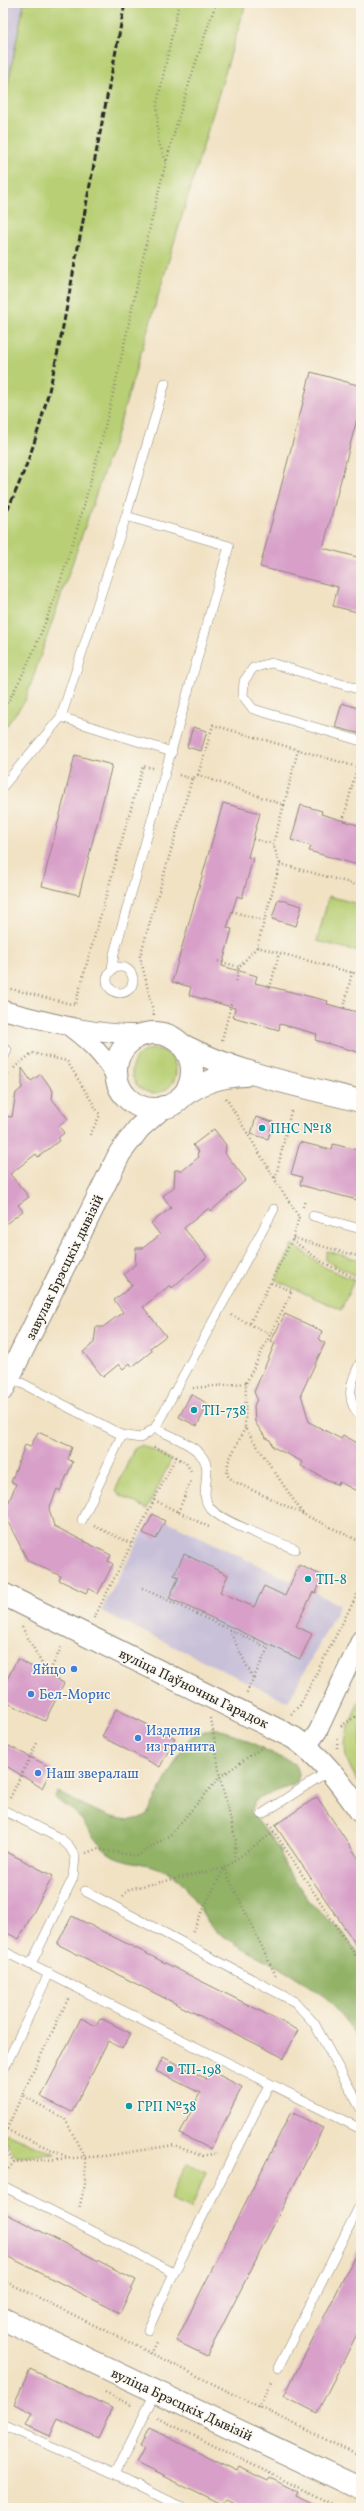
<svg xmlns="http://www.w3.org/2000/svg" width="364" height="2511" viewBox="0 0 364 2511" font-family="Vollkorn,serif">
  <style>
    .industrial { fill: #c8c0d8 }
    .green { fill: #b8cf74; stroke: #727d50 }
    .forest { fill: #92b266; stroke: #5e6e48 }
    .building { fill: #d8a0c9 }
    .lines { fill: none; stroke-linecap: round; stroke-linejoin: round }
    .lane-casing { stroke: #8e8678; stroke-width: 10 }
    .street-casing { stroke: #8e8678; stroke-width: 20 }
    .secondary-casing { stroke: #8e8678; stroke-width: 24 }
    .primary-casing { stroke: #8e8678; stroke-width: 24 }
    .path { stroke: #8e8678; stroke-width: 2.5; stroke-dasharray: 1 3; stroke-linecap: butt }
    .lane { stroke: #fff; stroke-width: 9 }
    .street { stroke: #fff; stroke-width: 18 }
    .secondary { stroke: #fff; stroke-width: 22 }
    .primary { stroke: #fff; stroke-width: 22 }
    .rail { stroke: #2b2b2b; stroke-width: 3; stroke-dasharray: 6 3; stroke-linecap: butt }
    .culture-dot { fill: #0f9aa8; stroke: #fbf7ec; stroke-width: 1.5 }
    .shop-dot { fill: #3f7fe0; stroke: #fbf7ec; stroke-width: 1.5 }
    .labels { text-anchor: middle; stroke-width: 3; stroke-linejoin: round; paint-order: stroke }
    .culture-label { font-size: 14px; fill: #0d838f; stroke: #fbf7ec; text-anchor: start }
    .street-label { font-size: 14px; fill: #2b2b2b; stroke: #fbf7ec }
    .shop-label { font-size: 14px; fill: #366cbe; stroke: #fbf7ec; text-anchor: start }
  </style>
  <rect width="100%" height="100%" fill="#fbf7ec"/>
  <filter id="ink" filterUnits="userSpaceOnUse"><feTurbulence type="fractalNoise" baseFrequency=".025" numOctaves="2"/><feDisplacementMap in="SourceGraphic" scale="8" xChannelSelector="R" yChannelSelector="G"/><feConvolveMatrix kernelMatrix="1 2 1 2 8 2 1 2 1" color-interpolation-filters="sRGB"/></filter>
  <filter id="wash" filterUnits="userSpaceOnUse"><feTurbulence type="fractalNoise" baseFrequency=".012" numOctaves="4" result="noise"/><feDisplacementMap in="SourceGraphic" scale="16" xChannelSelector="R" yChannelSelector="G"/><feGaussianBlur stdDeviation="0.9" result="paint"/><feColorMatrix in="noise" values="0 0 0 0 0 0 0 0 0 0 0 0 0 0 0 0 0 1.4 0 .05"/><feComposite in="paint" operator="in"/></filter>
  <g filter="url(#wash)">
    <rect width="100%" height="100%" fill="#f1e2c4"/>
    <path class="industrial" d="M3,3H24L3,109Z
      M153,1514L340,1605L288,1702L101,1611Z"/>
    <path class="green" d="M24,3H246L116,436L25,701L3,730V109Z
      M329,896L361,905L360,952L317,941Z
      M132 1071a22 22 0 1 1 44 0a22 22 0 1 1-44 0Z
      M293,1244L324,1267L354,1280L341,1310L276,1280Z
      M327,1251L360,1260V1278L325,1260Z
      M142,1445L171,1460L147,1509L117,1493L116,1489L134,1449Z
      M361,1697V1785C335,1750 345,1733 361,1697Z
      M6,2133L55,2154L15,2156L4,2138Z
      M187,2163L206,2172L190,2208L170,2199Z"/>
    <path class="forest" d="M214,1728L234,1734L294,1764C300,1771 301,1776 295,1784L260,1798L255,1801L251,1812L278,1847L286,1868L313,1906L343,1932L361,1958V2043C349,2026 338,2009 322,1995C290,1969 249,1955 216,1931C199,1914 190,1884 168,1872C151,1862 122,1864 107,1852C94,1841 88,1827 76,1814C71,1808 61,1803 54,1798L58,1792C81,1803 127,1833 148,1813L185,1743L193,1735Z"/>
    <g id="blocks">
      <path class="building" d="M311,372L361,386V420L357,419L323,548L361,558V613L333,606L338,587L260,567Z
        M342,703L361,709V734L335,727Z
        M193,727L207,731L201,751L187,747Z
        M75,755L112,765L79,895L42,886Z
        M223,803L260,813L248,857L253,858L242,898L237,896L227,928L232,929L222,966L257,976L255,983L328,1001L327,1004L361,1013V1053L315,1040L317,1034L280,1024L279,1030L233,1017L235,1008L189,995L191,987L172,982Z
        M301,805L322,811L321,814L361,826V866L309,851L311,846L291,840Z
        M278,899L302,906L296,926L272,919Z
        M22,1068L31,1081L41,1074L53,1091L52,1099L68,1119L59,1126L64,1133L58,1138L60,1140L38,1157L36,1154L10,1174L29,1197L18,1205L23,1211L3,1226V1116L12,1117L16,1093L22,1088Z
        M256,1117L273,1122L268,1139L251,1134Z
        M214,1129L226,1145L225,1153L246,1180L211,1211L209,1208L184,1228L207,1257L172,1288L170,1285L143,1307L166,1336L150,1348L152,1351L132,1367L130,1363L123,1369L119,1364L103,1377L83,1352L94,1343L96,1327H103L123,1312L114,1300L132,1286L124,1274L135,1265L136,1248H143L160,1235L151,1223L171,1208L163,1196L174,1187L175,1170H183L199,1157L197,1153L199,1152L193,1145Z
        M300,1142L332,1150L333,1144L361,1151V1201L300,1185L302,1177L291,1174Z
        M285,1314L322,1331L319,1340L325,1343L301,1394L309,1422L341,1439L343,1435L361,1445V1493L339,1482L338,1485L301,1466L303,1462L273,1447L270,1440L265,1437L255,1422L254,1406L257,1399L254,1392L275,1343L271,1341Z
        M191,1394L208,1404L197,1426L179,1417Z
        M38,1432L72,1447L68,1459L73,1462L60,1491L57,1489L49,1509L54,1526L111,1555L108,1561L113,1564L98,1594L89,1588L86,1593L59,1580L61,1576L28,1561L4,1514L16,1484L11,1482L25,1445L30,1447Z
        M153,1514L165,1521L156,1539L143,1533Z
        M184,1554L228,1575L220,1592L254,1607L264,1586L285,1596L299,1565L323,1576L316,1593L313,1592L296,1626L312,1634L300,1659L169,1598L179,1577L174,1575Z
        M17,1659L64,1683L45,1721L3,1701V1688Z
        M116,1709L175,1738L160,1767L102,1737Z
        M3,1743L52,1768L42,1788L3,1764Z
        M317,1797L361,1862V1952L275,1825Z
        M3,1850L53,1876L19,1939L3,1931Z
        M72,1916L298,2030L284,2058L57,1944Z
        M81,2018L96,2026L100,2018L130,2033L122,2049L108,2041L72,2112L41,2097Z
        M163,2057L207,2079L211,2071L242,2087L211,2149L180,2134L200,2093L156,2071Z
        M291,2112L323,2128L207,2356L176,2341Z
        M3,2212L136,2280L120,2313L3,2254Z
        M361,2244V2326L317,2413L284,2396Z
        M30,2369L112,2408L98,2438L58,2419L50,2436L26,2425L32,2413L14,2404Z
        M149,2428L237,2471L239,2467L268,2481L270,2478L298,2492L296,2496L320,2508H244L226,2499L222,2505L136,2463L144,2448L140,2446Z"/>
    </g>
  </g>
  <g filter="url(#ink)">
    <use href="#blocks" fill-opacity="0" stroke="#8e8678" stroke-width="1"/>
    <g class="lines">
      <defs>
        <path id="lane" d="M361,690L271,663L253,668L244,681L243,696L253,709L361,741
          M61,717L126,516L165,383
          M3,786L61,717L172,752
          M107 980a13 13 0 1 1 26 0a13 13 0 1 1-26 0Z
          M112,969L114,954L229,546L126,516
          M3,1059L7,1050
          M313,1216L361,1229
          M361,1361C352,1379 343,1400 361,1416
          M8,1376L122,1435L82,1520
          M155,1428C170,1436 189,1442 200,1454C216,1470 197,1492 210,1508C221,1522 276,1541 295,1549
          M122,1435L140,1438L155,1428L274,1209
          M3,1810L61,1839L69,1846L75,1856L73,1878L31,1964
          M262,1814L330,1770
          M85,1891L295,2002L314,2023L361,2109
          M3,1951L361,2129
          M3,2071L49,1973
          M3,2186L174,2273L269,2085
          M148,2330L174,2273
          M278,2368L361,2203
          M3,2425L115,2474L183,2508
          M115,2474L156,2391"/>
        <path id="street" d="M3,1010C50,1022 97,1036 146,1034
          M71,1028C91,1043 105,1057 117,1079
          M307,1747L318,1731L361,1639"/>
        <path id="secondary" d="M116 1071a38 38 0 1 1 76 0a38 38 0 1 1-76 0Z
          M182,1045C238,1074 301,1086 361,1101
          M181,1097C202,1082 219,1076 245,1075
          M3,1389L120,1153L139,1128L163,1107
          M3,1594L294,1738C322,1757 341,1784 361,1812"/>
        <path id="primary" d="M3,2319L361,2489"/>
      </defs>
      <use href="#lane" class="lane-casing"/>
      <use href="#street" class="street-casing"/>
      <use href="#secondary" class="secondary-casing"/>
      <use href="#primary" class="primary-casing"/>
      <path class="path" d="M166,161L158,141L157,104L179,3
        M3,710C50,633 79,525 102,438C126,346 142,251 167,159C181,106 198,55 216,3
        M179,775L192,779L198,775L284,805L273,844L280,864L257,947L239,967L235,988
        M198,775L213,725L361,768
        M284,805L298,750
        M343,821L357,767
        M253,839L273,844
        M280,864L361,886
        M232,911L264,921
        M257,947L361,975
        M218,961L239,967
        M3,987L75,1005L143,766L153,768
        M270,988L279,953
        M344,1008L352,972
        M154,1015L140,956L192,779
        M222,1040L232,1001
        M14,1068L32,1053L67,1061L100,1115L89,1137
        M3,1080L10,1072
        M226,1098L275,1179
        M291,1111L275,1180L299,1217
        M303,1207L305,1200
        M293,1238L361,1257
        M292,1240L322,1262L361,1281
        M271,1283L292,1291L246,1383L245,1428L303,1514L361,1542
        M231,1315L270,1334
        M250,1323L293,1238L299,1217
        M193,1388L246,1383
        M245,1428L228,1462L227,1475L233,1481L303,1514
        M176,1457L186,1463L191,1471
        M154,1500L209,1527
        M178,1512L191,1481
        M94,1526L132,1544
        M142,1588L268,1648L246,1694
        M94,1618L176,1457L152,1446
        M22,1627L48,1675L62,1646
        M229,1630L253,1678
        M291,1714L300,1705L361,1587
        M211,1718L220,1777L236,1841L234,1860
        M341,1726L361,1713
        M337,1748L338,1733
        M10,1798L37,1743
        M269,1824L361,1964
        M274,1832L224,1868L276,1976
        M86,1853L97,1849L137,1856L170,1835L220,1777L264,1746
        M123,1896L129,1889L224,1868L192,1932
        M68,1999L22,2095L65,2119L85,2158V2184L79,2209
        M3,2128L70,2158
        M7,2129L22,2095
        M3,2145L14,2162
        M6,2172L14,2162L105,2156L174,2145L201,2156L218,2153
        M3,2280L361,2457
        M150,2354L157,2340
        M105,2392L133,2406
        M259,2408L272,2379
        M158,2418L340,2508"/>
      <use href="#lane" class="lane"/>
      <use href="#street" class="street"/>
      <use href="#secondary" class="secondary"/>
      <use href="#primary" class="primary"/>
      <path class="rail" d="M3,518C45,437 59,347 76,258C92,173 109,88 125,3"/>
    </g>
  </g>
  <g class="culture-dot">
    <circle cx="262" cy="1128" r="4"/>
    <circle cx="194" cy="1410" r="4"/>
    <circle cx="308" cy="1579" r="4"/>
    <circle cx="170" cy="2069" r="4"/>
    <circle cx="129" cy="2106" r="4"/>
  </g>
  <g class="shop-dot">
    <circle cx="74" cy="1669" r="4"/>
    <circle cx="31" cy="1694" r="4"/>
    <circle cx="138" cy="1738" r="4"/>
    <circle cx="38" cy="1773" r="4"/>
  </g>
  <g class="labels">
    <g class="culture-label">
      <text x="270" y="1133">ПНС №18</text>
      <text x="202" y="1415">ТП-738</text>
      <text x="316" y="1584">ТП-8</text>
      <text x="178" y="2074">ТП-198</text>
      <text x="137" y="2111">ГРП №38</text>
    </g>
    <g class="street-label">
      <text transform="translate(64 1267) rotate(-64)" y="5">завулак Брэсцкіх дывізій</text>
      <text transform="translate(194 1688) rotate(26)" y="5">вуліца Паўночны Гарадок</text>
      <text transform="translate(182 2404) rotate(25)" y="5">вуліца Брэсцкіх Дывізій</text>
    </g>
    <g class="shop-label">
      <text x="66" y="1674" text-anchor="end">Яйцо</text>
      <text x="39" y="1699">Бел-Морис</text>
      <text x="146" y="1735">Изделия<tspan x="146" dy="16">из гранита</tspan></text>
      <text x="46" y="1778">Наш звералаш</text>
    </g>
  </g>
  <rect width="364" height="2511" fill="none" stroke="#fbf7ec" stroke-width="16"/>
</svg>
